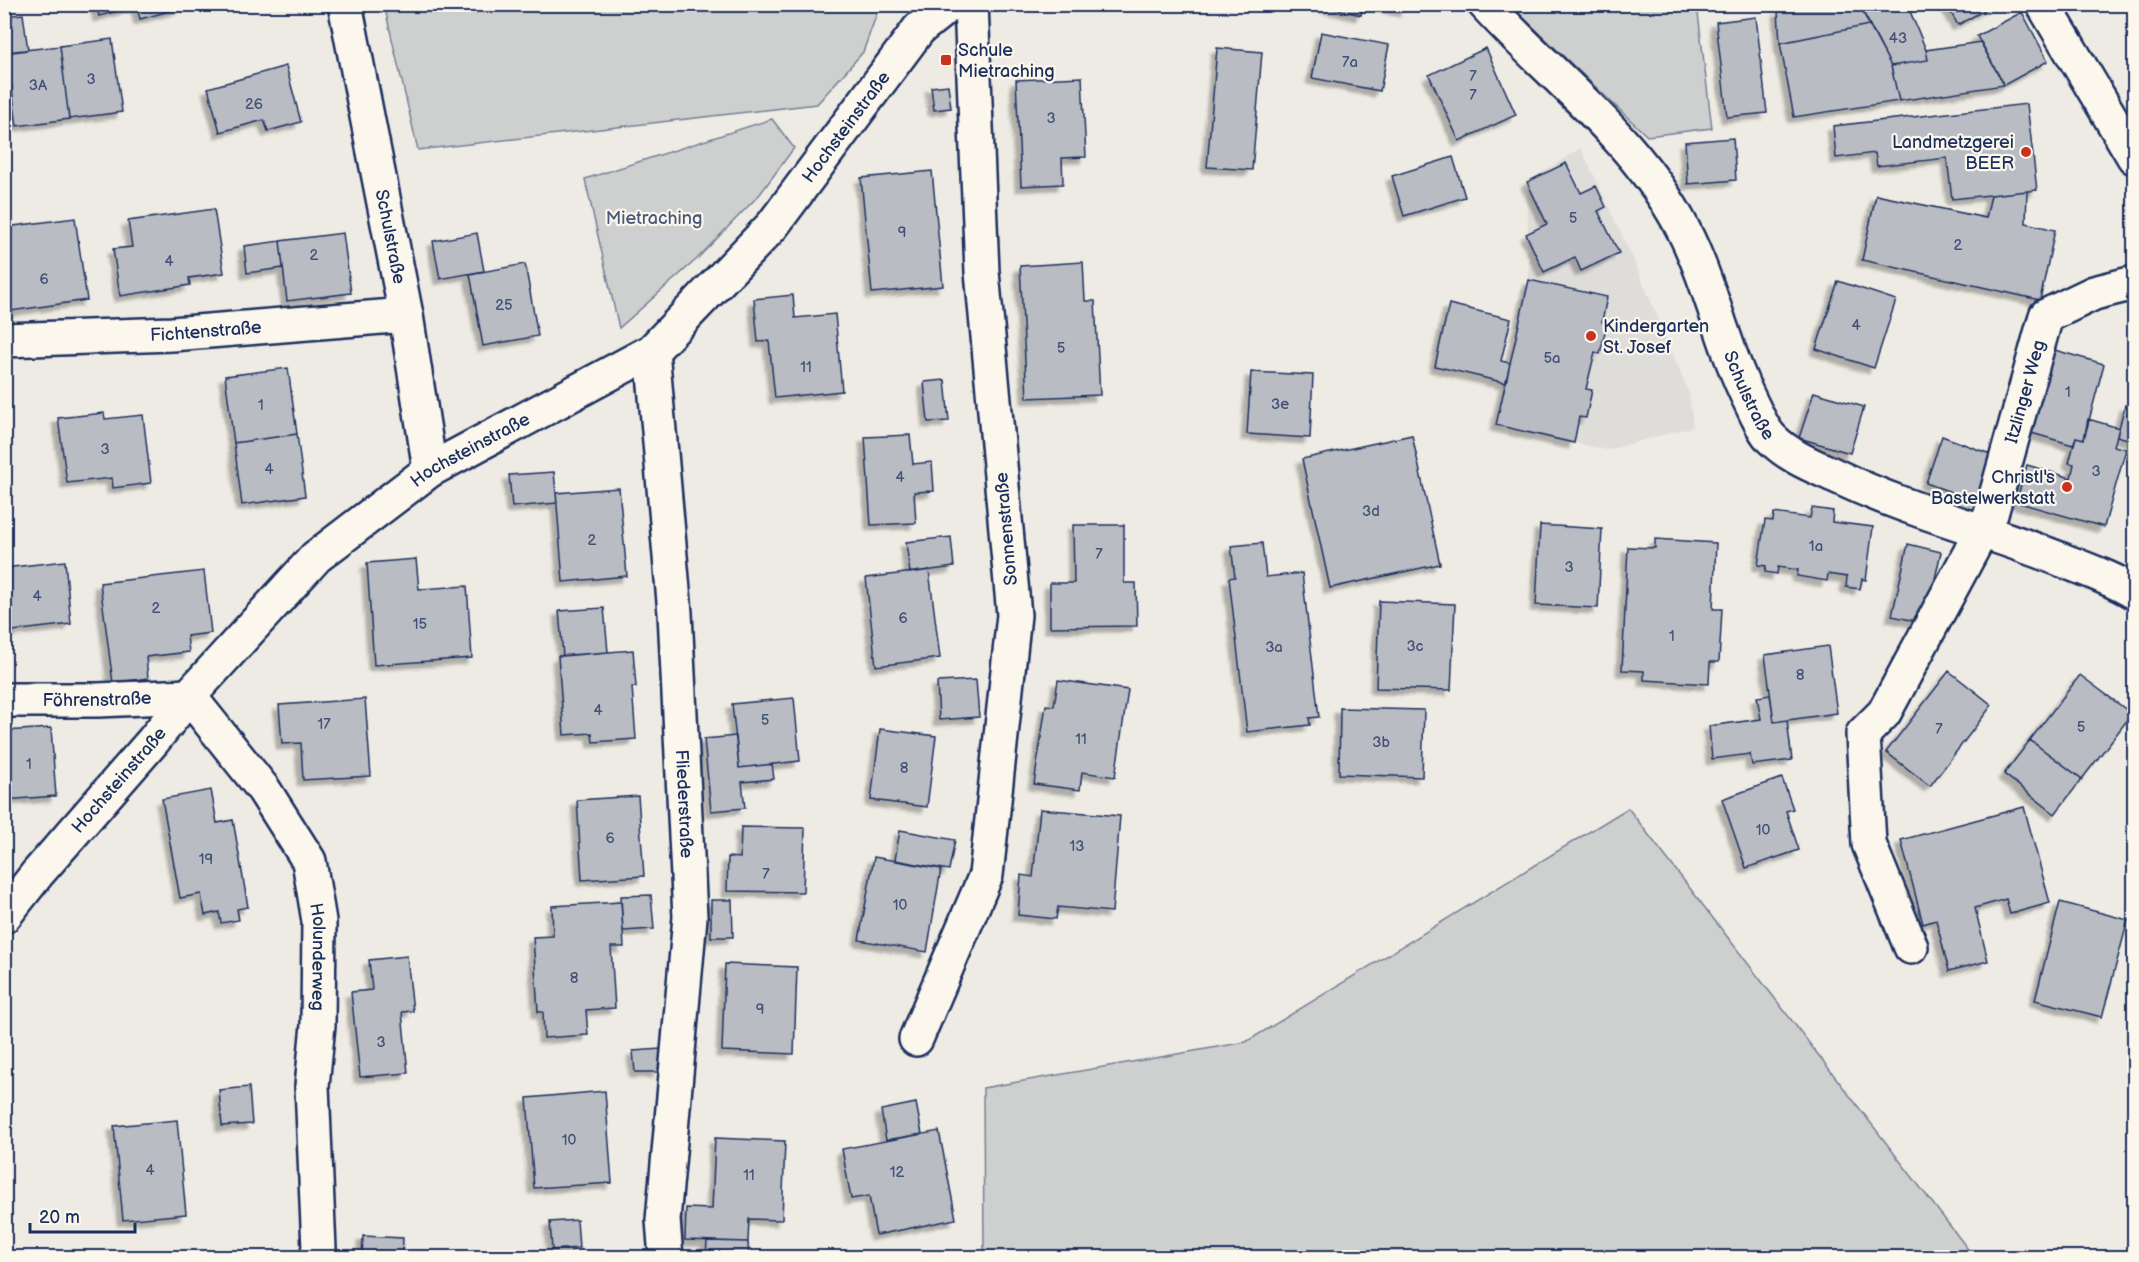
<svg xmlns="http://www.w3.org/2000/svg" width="2139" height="1262" viewBox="0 0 2139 1262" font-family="'Balsamiq Sans',sans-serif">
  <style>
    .built { fill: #deddda }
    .green { fill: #cecfcf; stroke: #747f96; stroke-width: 1.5 }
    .building { fill: #b9bcc3; stroke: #1b2f5e; stroke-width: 1.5; filter: url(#shadow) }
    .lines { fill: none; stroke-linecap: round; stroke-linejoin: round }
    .minor-casing { stroke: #1b2f5e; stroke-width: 38 }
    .major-casing { stroke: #1b2f5e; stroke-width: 38 }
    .minor { stroke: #fbf7ec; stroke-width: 33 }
    .major { stroke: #fbf7ec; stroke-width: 33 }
    .poi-dot { fill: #c8321e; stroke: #fbf7ec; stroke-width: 2 }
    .labels { text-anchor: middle; stroke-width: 4.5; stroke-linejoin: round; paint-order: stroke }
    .number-label { font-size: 15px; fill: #425277 }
    .poi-label { font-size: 18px; fill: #1b2f5e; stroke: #fbf7ec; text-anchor: start }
    .street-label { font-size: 18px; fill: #1b2f5e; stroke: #fbf7ec }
    .park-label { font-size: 18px; fill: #48577a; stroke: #fbf7ec }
  </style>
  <defs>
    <filter id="shadow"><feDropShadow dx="-5.5" dy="5.5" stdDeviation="1.5" flood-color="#0004"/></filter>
  </defs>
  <rect width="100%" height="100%" fill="#eeebe4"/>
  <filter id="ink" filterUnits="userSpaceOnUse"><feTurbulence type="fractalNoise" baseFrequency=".0167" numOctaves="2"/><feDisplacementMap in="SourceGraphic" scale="12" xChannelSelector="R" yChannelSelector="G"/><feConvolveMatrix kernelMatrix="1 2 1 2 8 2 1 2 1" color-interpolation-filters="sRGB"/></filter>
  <g filter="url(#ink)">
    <path class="built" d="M1581,148L1634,261L1689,393L1693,427L1607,450L1496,425L1529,280L1527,182Z"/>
    <path class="green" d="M384,5V4L880,5L863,52L817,104L418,150Z
      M1510,5H1697L1712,128L1647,136Z
      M772,119L794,148L760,194L697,259L619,328L585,179Z
      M1628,808L1974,1257H984L983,1088L1246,1042Z"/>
    <path class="building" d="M96,4H136V6L99,16Z
      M136,4H180L181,8L140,19Z
      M1315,4H1364L1361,15Z
      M1375,4H1406L1405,11Z
      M1818,4H1859L1869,25L1780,43L1778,11Z
      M1859,4H1907L1926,50L1928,60L1891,66Z
      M1946,4H1995L1958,25Z
      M2022,12L2048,61L2004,85L1977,36Z
      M23,14L28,50L4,53V16Z
      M1756,17L1767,113L1727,117L1716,22Z
      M1869,25L1891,66L1899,101L1794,117L1780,43Z
      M1321,32L1389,45L1380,91L1312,78Z
      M112,39L122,112L69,119L60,46Z
      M1981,42L2004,85L1899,101L1891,66L1928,60L1926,50Z
      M60,46L69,119L17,126L7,52Z
      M1217,48L1262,52L1252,170L1207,167Z
      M1486,48L1516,115L1459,141L1429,75Z
      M286,66L301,122L268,131L264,120L220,132L208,88Z
      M1082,77L1086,157L1062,158L1063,184L1021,186L1016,80Z
      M948,85L951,108L934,110L931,87Z
      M2027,104L2037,190L1952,199L1947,158L1877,166L1875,153L1836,158L1833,126Z
      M1733,138L1736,180L1688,184L1685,142Z
      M1453,157L1465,197L1404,216L1392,176Z
      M1566,163L1581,193L1596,186L1606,207L1598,211L1619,253L1581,271L1575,257L1544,272L1526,234L1547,224L1527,182Z
      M932,171L943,286L872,293L861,178Z
      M2027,191L2026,223L2055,230L2040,300L1862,260L1876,195L1986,218L1991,195Z
      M214,209L224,273L189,278L190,285L120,296L113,249L132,247L128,221Z
      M75,218L87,300L4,312V257L10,256L6,227Z
      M343,233L351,293L287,301L280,241Z
      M477,233L484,271L440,279L433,241Z
      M280,241L283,268L247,273L244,246Z
      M1083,262L1085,301H1095L1100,395L1027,398L1020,266Z
      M525,264L538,336L483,346L470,274Z
      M1529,280L1607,297L1602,322L1607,323L1600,354L1595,352L1586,389L1592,390L1586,418L1579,417L1574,443L1496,425Z
      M1838,281L1896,300L1874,368L1816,349Z
      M793,295L795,318L835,314L842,391L775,398L769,341L758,342L754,299Z
      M1449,304L1511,319L1501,361L1510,363L1506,383L1435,366Z
      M2051,349L2104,364L2084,439L2076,437L2073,445L2028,432Z
      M288,368L297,434L234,443L225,376Z
      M1251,372L1313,375L1310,438L1247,434Z
      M945,380L949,421L928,422L924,382Z
      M1814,392L1864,407L1850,453L1799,438Z
      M2125,405L2134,408V441L2117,436Z
      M104,413L105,419L143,415L151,483L113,488L112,478L67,483L58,418Z
      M2088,419L2119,428L2114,446L2126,449L2104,527L2016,502L2027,465L2071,478L2074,464L2069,463L2076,437L2084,439Z
      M297,434L305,496L242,505L234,443Z
      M910,435L913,464L932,462L934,491L914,492L916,523L871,525L865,437Z
      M1412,435L1440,564L1330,588L1302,459Z
      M1942,436L1993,455L1976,501L1926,483Z
      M554,472L557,503L512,507L509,475Z
      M619,488L627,576L563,582L556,493Z
      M1812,508L1833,511L1832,522L1873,527L1866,580L1862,579L1860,589L1846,587L1847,577L1828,574L1827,581L1797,576L1798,570L1778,567L1777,574L1765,572L1766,566L1758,565L1765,520L1773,521L1774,513L1810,518Z
      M1073,525H1124V583H1136L1137,626L1050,627V583H1074Z
      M1540,525L1602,529L1598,608L1536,605Z
      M951,537L954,567L910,573L906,542Z
      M1655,539L1716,543L1713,609H1722L1719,662H1710L1709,684L1644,680V671L1622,670L1628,547L1655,548Z
      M1262,543L1266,577L1302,573L1319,717L1309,718L1310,725L1247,732L1229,578L1235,577L1231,546Z
      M1908,544L1941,552L1925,623L1892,616Z
      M416,559L419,589L467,586L472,658L374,665L367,563Z
      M65,561L71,624L4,632V568Z
      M929,570L940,658L876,666L866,578Z
      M204,571L211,633L187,636L189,652L146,657L148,678L113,683L100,583Z
      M1379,601L1455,604L1451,690L1376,688Z
      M604,608L608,652L563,656L559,611Z
      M1828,646L1837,713L1774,722L1765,655Z
      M633,650L636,687H632L636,739L593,742L592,733L564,735L558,656Z
      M1949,671L1992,705L1930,786L1886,752Z
      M2080,675L2132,714L2082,779L2030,740Z
      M976,680L979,717L939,720L937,682Z
      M1058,680L1128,690L1115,777L1082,772L1080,790L1034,784L1046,705L1054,706Z
      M1770,695L1774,722L1787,720L1792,760L1752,765L1750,754L1712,759L1709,726L1761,719L1757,697Z
      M794,698L800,761L739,768L732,704Z
      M365,699L371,776L303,780L301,743L282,744L279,705Z
      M1340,708L1424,710L1422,777L1339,774Z
      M51,728L56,796L4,800V731Z
      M880,729L936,736L927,807L871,800Z
      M736,736L739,768L772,764L774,779L742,782L745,808L711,811L704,739Z
      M2030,740L2082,779L2055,814L2004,774Z
      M1782,778L1793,809L1786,811L1799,850L1746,868L1722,799Z
      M211,790L217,823L233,820L248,907L237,909L239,920L221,923L219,912L205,915L201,894L180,898L162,799Z
      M638,796L644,876L582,880L577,800Z
      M2024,807L2050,903L2010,914L2006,899L1975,908L1988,961L1949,971L1936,920L1923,924L1901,840Z
      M1040,809L1120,816L1112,912L1058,907L1056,919L1018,915L1021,875L1033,877Z
      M741,827L805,828L803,892L727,891L728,857L740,858Z
      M900,830L955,840L949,870L895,860Z
      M874,857L941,869L927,952L859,940Z
      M651,895L654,929L623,931L621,896Z
      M711,900H732L733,937H711Z
      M621,902L624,947H611L615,1008L586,1010L588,1035L544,1038L543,1012H538L533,937L553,936L552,906Z
      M2060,902L2128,920L2102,1017L2035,1000Z
      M407,956L413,1011L402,1012L408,1073L360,1077L351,992L372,990L369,960Z
      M725,964L797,967L794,1054L722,1051Z
      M661,1049L658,1072H635L633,1051Z
      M249,1087L252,1124L222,1126L219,1090Z
      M605,1091L612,1183L534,1188L527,1098Z
      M916,1103L922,1134L886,1140L881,1110Z
      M177,1120L186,1214L123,1220L114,1126Z
      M939,1131L956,1219L876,1235L869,1196L851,1199L842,1149Z
      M715,1138L785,1141L782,1220L749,1219L748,1242L685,1240L686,1208L712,1209Z
      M577,1220L579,1248L552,1250L550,1222Z
      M363,1236L403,1238L402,1258H362Z
      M707,1241L748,1242L749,1258H706Z"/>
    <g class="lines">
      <defs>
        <g id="minor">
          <path id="s1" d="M345,4L406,315L430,470"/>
          <path id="s2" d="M1485,4C1549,74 1630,134 1677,218C1710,276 1721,344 1751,403C1757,415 1763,430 1772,439C1790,457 1814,466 1836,476C1910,512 1991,531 2067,562C2090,571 2113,579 2134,592"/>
          <path id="s3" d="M4,340L172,334L406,315"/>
          <path id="s4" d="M652,351L675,613L690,917L663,1220L666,1258"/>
          <path id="s5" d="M4,700H98L189,696L264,790L309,861L319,921L318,1025L312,1086L319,1249L316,1258"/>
          <path id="s6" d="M4,916L37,874L153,741L189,696L316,557L430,470L652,351L772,226L919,29L950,4"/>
          <path id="s7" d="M1911,947L1869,844L1863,734L1884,713L1991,514L2046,316L2094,293L2134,283"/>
          <path d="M916,1039L986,875L1014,615L982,272L971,4"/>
        </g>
        <path id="major" d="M2043,4L2134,157"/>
      </defs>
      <use href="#minor" class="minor-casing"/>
      <use href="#major" class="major-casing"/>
      <use href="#minor" class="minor"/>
      <use href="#major" class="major"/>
    </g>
  </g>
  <g class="poi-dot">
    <rect x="940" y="54" width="12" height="12" rx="3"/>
    <circle cx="2026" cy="152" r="6"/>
    <circle cx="1591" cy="336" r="6"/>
    <circle cx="2067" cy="487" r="6"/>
  </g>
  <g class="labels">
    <g class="number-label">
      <text x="1898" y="43">43</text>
      <text x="1350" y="67">7a</text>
      <text x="1473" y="81">7</text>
      <text x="91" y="84">3</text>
      <text x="38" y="90">3A</text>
      <text x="1473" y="100">7</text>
      <text x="254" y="109">26</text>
      <text x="1051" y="123">3</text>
      <text x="1573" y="223">5</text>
      <text x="902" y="237">9</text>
      <text x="1958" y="250">2</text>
      <text x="314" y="260">2</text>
      <text x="169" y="266">4</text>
      <text x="44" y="284">6</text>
      <text x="504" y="310">25</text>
      <text x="1856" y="330">4</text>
      <text x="1061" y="353">5</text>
      <text x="1552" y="363">5a</text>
      <text x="806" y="372">11</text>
      <text x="2068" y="397">1</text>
      <text x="1280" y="409">3e</text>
      <text x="261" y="410">1</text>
      <text x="105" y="454">3</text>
      <text x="269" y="474">4</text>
      <text x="2096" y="476">3</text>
      <text x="900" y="482">4</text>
      <text x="1371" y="516">3d</text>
      <text x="592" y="545">2</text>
      <text x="1816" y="551">1a</text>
      <text x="1099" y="559">7</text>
      <text x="1569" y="572">3</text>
      <text x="37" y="601">4</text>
      <text x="156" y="613">2</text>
      <text x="903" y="623">6</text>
      <text x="420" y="629">15</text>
      <text x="1672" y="641">1</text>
      <text x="1415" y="651">3c</text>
      <text x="1274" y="652">3a</text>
      <text x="1800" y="680">8</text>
      <text x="598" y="715">4</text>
      <text x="765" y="725">5</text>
      <text x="324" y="729">17</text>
      <text x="2081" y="732">5</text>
      <text x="1939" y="734">7</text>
      <text x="1081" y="744">11</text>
      <text x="1381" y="747">3b</text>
      <text x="29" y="769">1</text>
      <text x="904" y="773">8</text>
      <text x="1763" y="835">10</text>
      <text x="610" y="843">6</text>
      <text x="1077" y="851">13</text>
      <text x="206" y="864">19</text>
      <text x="766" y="879">7</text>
      <text x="900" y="910">10</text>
      <text x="574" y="983">8</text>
      <text x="760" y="1014">9</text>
      <text x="381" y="1047">3</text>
      <text x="569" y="1145">10</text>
      <text x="150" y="1175">4</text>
      <text x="897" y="1177">12</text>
      <text x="749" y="1180">11</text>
    </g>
    <g class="poi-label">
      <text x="958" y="56">Schule<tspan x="958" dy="21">Mietraching</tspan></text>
      <text x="2014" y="148" text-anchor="end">Landmetzgerei<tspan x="2014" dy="21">BEER</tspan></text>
      <text x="1603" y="332">Kindergarten<tspan x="1603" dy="21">St. Josef</tspan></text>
      <text x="2055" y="483" text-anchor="end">Christl's<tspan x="2055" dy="21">Bastelwerkstatt</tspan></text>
    </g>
    <g class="street-label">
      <text dy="6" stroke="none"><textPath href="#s6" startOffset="1168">Hochsteinstraße</textPath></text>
      <text dy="6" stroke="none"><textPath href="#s1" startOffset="237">Schulstraße</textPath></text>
      <text dy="6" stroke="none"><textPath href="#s3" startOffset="202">Fichtenstraße</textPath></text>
      <text dy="6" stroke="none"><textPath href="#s7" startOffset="604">Itzlinger Weg</textPath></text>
      <text dy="6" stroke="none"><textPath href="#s2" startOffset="480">Schulstraße</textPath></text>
      <text dy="6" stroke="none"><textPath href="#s6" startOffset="664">Hochsteinstraße</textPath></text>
      <text transform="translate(1006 529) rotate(-95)" y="6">Sonnenstraße</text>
      <text dy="6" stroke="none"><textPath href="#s5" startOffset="93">Föhrenstraße</textPath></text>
      <text dy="6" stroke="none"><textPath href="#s6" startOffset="178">Hochsteinstraße</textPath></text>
      <text dy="6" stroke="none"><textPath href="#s4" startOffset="454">Fliederstraße</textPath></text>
      <text dy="6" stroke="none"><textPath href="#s5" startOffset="486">Holunderweg</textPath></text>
    </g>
    <g class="park-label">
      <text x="654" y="224">Mietraching</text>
    </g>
  </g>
  <rect width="2139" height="1262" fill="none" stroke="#fbf7ec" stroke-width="24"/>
  <rect x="12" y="12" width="2115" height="1238" fill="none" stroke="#1b2f5e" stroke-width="2" filter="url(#ink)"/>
  <path d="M30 1223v9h105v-9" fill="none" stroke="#1b2f5e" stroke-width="3"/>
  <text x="39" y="1223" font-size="18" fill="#1b2f5e" stroke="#fbf7ec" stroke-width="4.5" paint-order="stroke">20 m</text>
</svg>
